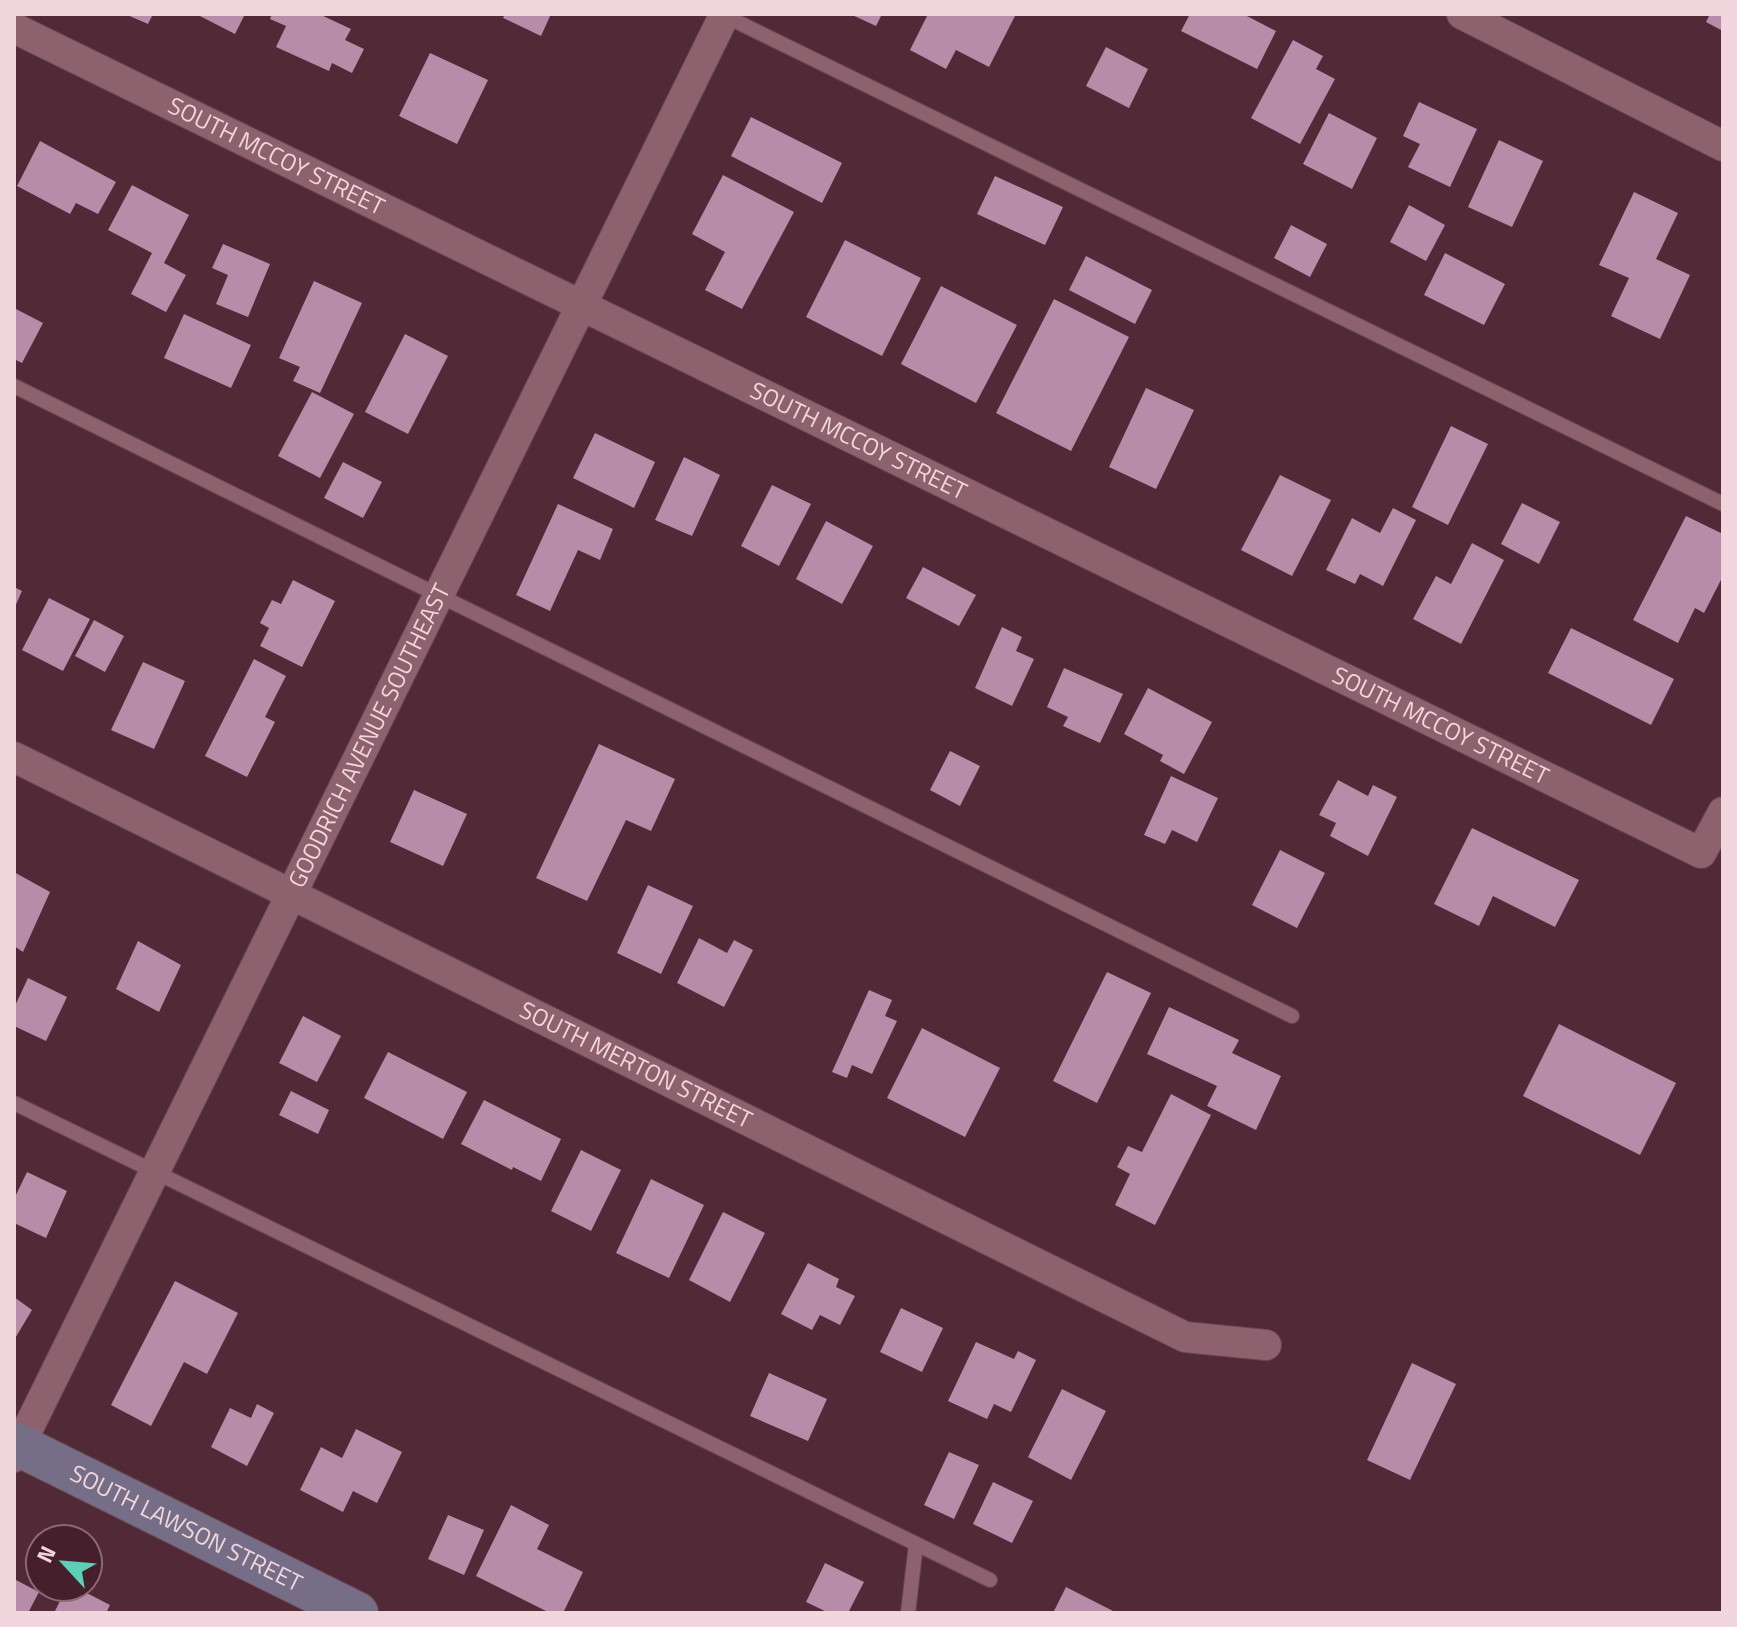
<svg xmlns="http://www.w3.org/2000/svg" width="1737" height="1627" viewBox="0 0 1737 1627" font-family="'Titillium Web',sans-serif">
  <style>
    .building { fill: #b68ca8 }
    .lines { fill: none; stroke-linecap: round; stroke-linejoin: round }
    .lane-casing { stroke: #6a4754; stroke-width: 16 }
    .street-casing { stroke: #6a4754; stroke-width: 32 }
    .secondary-casing { stroke: #6a4754; stroke-width: 44 }
    .lane { stroke: #8e616f; stroke-width: 14 }
    .street { stroke: #8e616f; stroke-width: 30 }
    .secondary { stroke: #766e86; stroke-width: 42 }
    .labels { text-anchor: middle; stroke-width: 8; stroke-linejoin: round; paint-order: stroke }
    .street-label { font-size: 24px; fill: #f1d6de; stroke: #461f2d }
  </style>
  <rect width="100%" height="100%" fill="#512937"/>
  <path class="building" d="M125,14H153L148,24Z
    M196,14H245L235,34Z
    M272,14H319L351,29L345,40L364,49L352,73L332,63L329,71L276,47L286,26L270,19Z
    M505,14H551L541,36L503,18Z
    M850,14H882L876,26Z
    M928,14H1016L989,67L956,50L946,69L910,50Z
    M1190,14H1243L1276,31L1257,69L1181,31Z
    M1710,14H1723V31L1706,22Z
    M1293,40L1323,56L1316,69L1335,79L1300,144L1251,118Z
    M1106,47L1148,69L1129,108L1086,86Z
    M430,53L488,80L457,144L399,116Z
    M1419,102L1477,129L1450,187L1408,167L1420,144L1403,136Z
    M1329,113L1377,138L1352,189L1303,164Z
    M751,117L842,163L822,203L731,156Z
    M1499,140L1543,161L1512,227L1468,207Z
    M40,141L116,182L98,214L76,203L70,214L17,186Z
    M723,175L794,212L742,309L705,290L725,252L692,234Z
    M995,176L1063,207L1045,245L977,214Z
    M132,185L189,215L164,263L186,275L166,312L131,294L152,253L108,230Z
    M1634,192L1678,213L1656,259L1690,275L1660,339L1611,316L1629,278L1599,265Z
    M1409,205L1445,225L1426,261L1390,242Z
    M1291,225L1327,244L1310,277L1274,258Z
    M845,240L921,278L882,356L806,317Z
    M223,244L270,264L248,317L216,304L228,275L212,268Z
    M1445,253L1505,284L1484,325L1424,295Z
    M1086,256L1152,290L1135,324L1069,290Z
    M314,281L362,303L320,393L293,381L300,367L279,358Z
    M941,286L1017,325L976,403L901,364Z
    M1054,299L1129,337L1071,451L996,413Z
    M14,308L43,323L22,363L14,359Z
    M184,314L251,345L231,388L164,358Z
    M405,334L448,356L408,434L365,412Z
    M1146,388L1194,410L1156,489L1109,467Z
    M312,392L354,414L320,478L278,456Z
    M1451,426L1488,444L1448,525L1412,507Z
    M595,433L655,462L634,508L573,478Z
    M684,457L720,475L692,536L655,520Z
    M343,462L382,482L363,518L324,498Z
    M1280,475L1331,500L1292,576L1241,550Z
    M772,485L811,504L779,566L741,546Z
    M1522,503L1560,522L1539,564L1501,544Z
    M558,504L613,529L600,560L578,550L550,611L516,595Z
    M1393,508L1416,520L1383,586L1360,574L1355,584L1326,570L1352,518L1380,533Z
    M1686,516L1723,534V576L1704,613L1695,608L1678,643L1633,620Z
    M826,521L873,546L842,604L796,579Z
    M1472,543L1504,560L1461,644L1413,619L1436,576L1451,584Z
    M923,567L976,595L959,626L906,598Z
    M293,580L335,601L302,667L260,646L269,628L260,623L272,600L281,604Z
    M14,587L22,591L14,609Z
    M49,598L90,619L63,671L22,650Z
    M94,620L124,636L105,672L75,656Z
    M1002,627L1022,637L1016,651L1034,659L1012,706L975,688Z
    M1571,628L1674,679L1651,725L1548,673Z
    M254,659L286,676L265,717L275,722L247,777L205,756Z
    M143,662L185,681L154,749L111,730Z
    M1064,668L1123,694L1100,743L1063,726L1068,717L1047,707Z
    M1148,688L1212,722L1184,774L1160,761L1163,755L1124,734Z
    M599,744L675,779L651,831L626,820L587,901L536,878Z
    M950,751L980,766L960,806L930,790Z
    M1171,776L1218,798L1197,842L1172,830L1165,844L1144,835Z
    M1338,780L1368,796L1373,785L1397,797L1368,856L1330,836L1336,823L1319,815Z
    M414,790L467,814L443,866L390,842Z
    M1472,828L1579,880L1555,927L1493,896L1479,926L1434,904Z
    M1280,850L1325,873L1297,928L1252,905Z
    M14,872L50,892L23,952L14,946Z
    M648,885L693,906L661,974L617,953Z
    M699,938L727,953L734,940L753,950L724,1007L677,983Z
    M138,941L181,965L159,1012L116,989Z
    M1107,972L1151,993L1097,1103L1053,1081Z
    M28,978L67,997L46,1041L14,1026V1008Z
    M869,990L892,1000L885,1016L897,1021L872,1074L852,1065L847,1078L832,1072Z
    M1169,1007L1239,1040L1232,1053L1281,1076L1256,1130L1207,1106L1217,1086L1147,1054Z
    M303,1016L341,1036L317,1082L279,1063Z
    M1559,1024L1676,1083L1640,1155L1523,1096Z
    M922,1028L1000,1068L965,1137L887,1098Z
    M388,1052L467,1092L443,1139L364,1098Z
    M291,1091L329,1110L318,1134L279,1115Z
    M1171,1094L1211,1115L1155,1225L1115,1205L1130,1174L1117,1167L1128,1146L1142,1152Z
    M484,1100L561,1139L541,1181L513,1167L512,1170L461,1144Z
    M581,1150L621,1170L591,1231L551,1211Z
    M27,1172L67,1191L46,1238L14,1223V1199Z
    M651,1179L704,1205L669,1278L616,1253Z
    M723,1212L765,1233L730,1302L689,1280Z
    M808,1263L839,1279L836,1287L855,1296L840,1325L820,1315L812,1330L781,1314Z
    M175,1281L238,1313L207,1374L184,1362L151,1426L111,1405Z
    M14,1297L32,1310L14,1340Z
    M901,1308L943,1328L922,1372L880,1352Z
    M976,1342L1014,1359L1018,1351L1036,1360L1011,1412L994,1404L987,1419L948,1401Z
    M1412,1363L1456,1384L1410,1480L1367,1460Z
    M769,1373L827,1399L808,1441L750,1416Z
    M1062,1389L1106,1411L1071,1480L1028,1457Z
    M257,1404L274,1413L247,1466L211,1447L230,1408L251,1418Z
    M356,1429L402,1452L377,1503L353,1491L343,1512L300,1490L321,1447L342,1458Z
    M949,1452L979,1465L954,1519L924,1505Z
    M993,1482L1033,1501L1012,1543L973,1524Z
    M511,1505L549,1525L537,1549L583,1572L563,1613H550L476,1576Z
    M448,1515L484,1530L464,1575L428,1559Z
    M825,1563L864,1582L848,1613H829L806,1602Z
    M14,1579L39,1592L28,1613H14Z
    M67,1587H75L110,1605L106,1613H54Z
    M1066,1587L1117,1613H1053Z"/>
  <g class="lines">
    <defs>
      <path id="lane" d="M721,14L1723,504
        M14,386L1292,1016
        M14,1103L990,1580
        M908,1613L916,1544"/>
      <g id="street">
        <path d="M1462,14L1723,146"/>
        <path id="s1" d="M14,28L1701,853L1723,812"/>
        <path id="s2" d="M14,757L1185,1337L1266,1345"/>
        <path id="s3" d="M14,1457L725,14"/>
      </g>
      <g id="secondary">
        <path id="s4" d="M14,1443L357,1613"/>
      </g>
    </defs>
    <use href="#lane" class="lane-casing"/>
    <use href="#street" class="street-casing"/>
    <use href="#secondary" class="secondary-casing"/>
    <use href="#lane" class="lane"/>
    <use href="#street" class="street"/>
    <use href="#secondary" class="secondary"/>
  </g>
  <g class="labels">
    <g class="street-label">
      <text dy="8" stroke="none"><textPath href="#s1" startOffset="292">SOUTH MCCOY STREET</textPath></text>
      <text dy="8" stroke="none"><textPath href="#s1" startOffset="940">SOUTH MCCOY STREET</textPath></text>
      <text dy="8" stroke="none"><textPath href="#s1" startOffset="1588">SOUTH MCCOY STREET</textPath></text>
      <text dy="8" stroke="none"><textPath href="#s3" startOffset="804">GOODRICH AVENUE SOUTHEAST</textPath></text>
      <text dy="8" stroke="none"><textPath href="#s2" startOffset="694">SOUTH MERTON STREET</textPath></text>
      <text dy="8" stroke="none"><textPath href="#s4" startOffset="192">SOUTH LAWSON STREET</textPath></text>
    </g>
  </g>
  <rect width="1737" height="1627" fill="none" stroke="#f1d6de" stroke-width="32"/>
  <g transform="translate(64 1563) rotate(296)"><circle r="38" fill="#461f2d" stroke="#8a6874" stroke-width="2"/>
  <path d="M0-6L14 30L0 20L-14 30Z" fill="#5dceb8"/>
  <text y="-12" font-size="22" font-weight="bold" text-anchor="middle" fill="#f1d6de">N</text>
  </g>
</svg>
